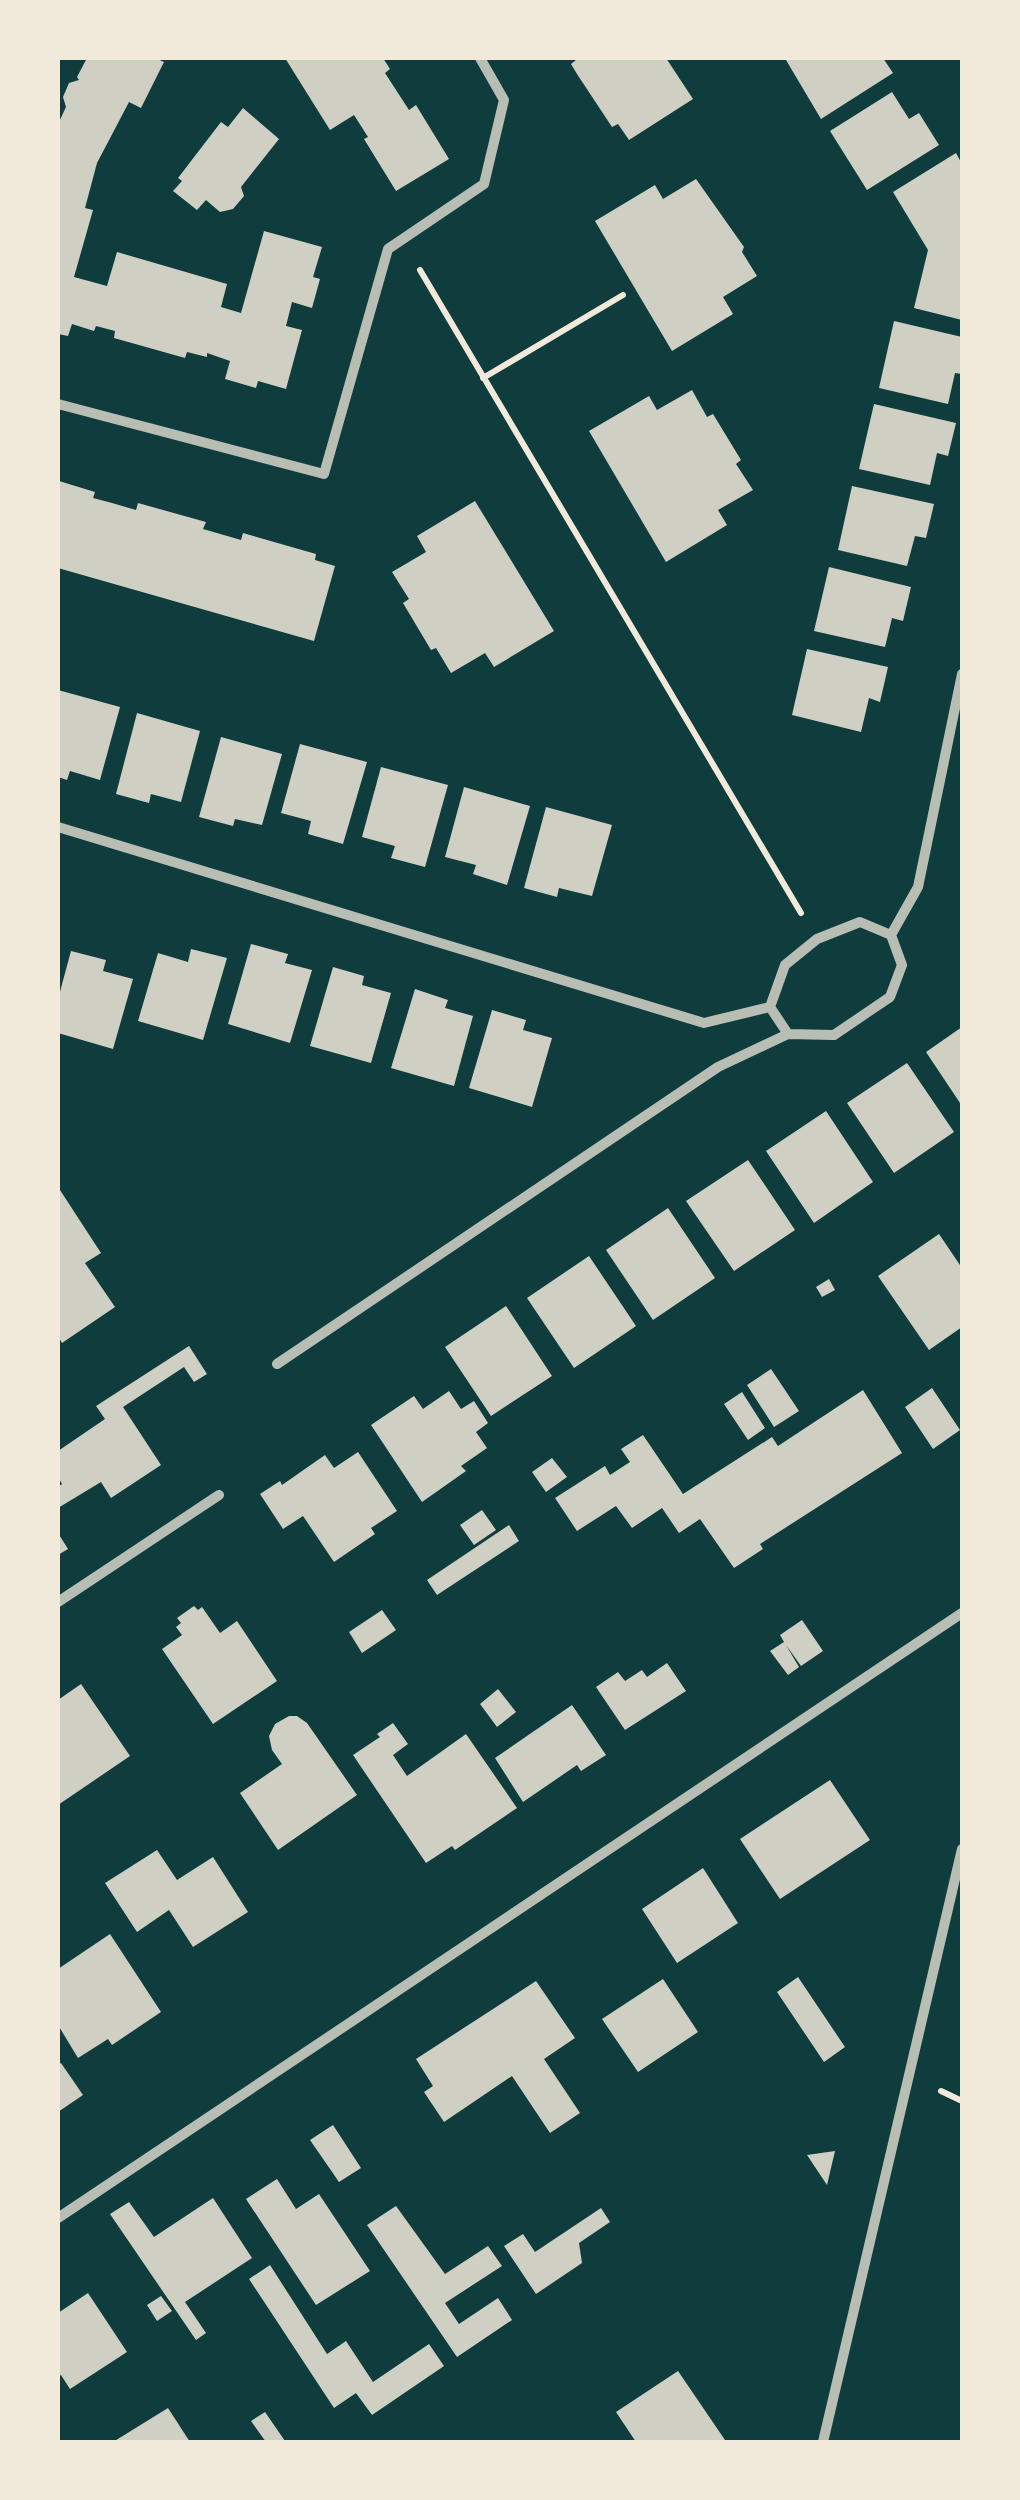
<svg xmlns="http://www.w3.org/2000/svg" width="1020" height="2500" viewBox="0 0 1020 2500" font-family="'Roboto Condensed',sans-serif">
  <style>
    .building { fill: #cfcfc3 }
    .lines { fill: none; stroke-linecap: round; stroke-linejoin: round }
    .path { stroke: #f1e9da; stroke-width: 6 }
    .minor { stroke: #b8beb3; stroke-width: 10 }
  </style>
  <rect width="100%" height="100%" fill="#0f3d3e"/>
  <path class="building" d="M87,58H155L164,62L141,108L129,102L97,163L85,208L93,210L74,277L107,286L117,252L227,284L221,307L241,313L264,231L322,247L313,277L320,279L312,308L292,302L286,326L302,330L286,389L258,381L256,388L225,379L230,361L207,353V357L187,352L185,358L114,338L115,331L96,326L94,331L72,324L68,336L58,334V124L66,107L63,97L69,83L79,80L77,77Z
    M285,58H383L390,69L385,73L409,110L416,105L449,159L396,191L364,139L368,137L354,115L330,130Z
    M575,58H666L693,99L629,140L618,124L612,127L577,74L571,64L576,60Z
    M789,58H883L893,73L821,119L786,60Z
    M892,92L909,119L919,113L939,145L867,190L830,131Z
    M243,108L279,139L241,187L244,196L233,209L220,212L206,200L197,210L173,191L182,181L178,178L221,122L228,127Z
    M956,153L962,164V320L914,308L928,250L893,192Z
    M696,179L744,247L742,252L757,276L723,297L733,314L672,351L595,221L655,185L663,199Z
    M894,321L962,337V374L955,373L948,404L879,388Z
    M692,390L707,417L713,414L741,460L736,464L753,490L718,510L727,525L666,562L589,431L649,396L657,410Z
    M874,404L956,423L948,456L937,453L930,485L859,469Z
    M59,481L95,492L93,498L112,503L136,510L138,503L206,522L203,529L241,540L243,533L316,554L315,560L335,566L314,641L58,568Z
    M852,486L934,504L926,538L915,536L907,566L838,550Z
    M475,501L554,631L494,667L485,653L451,673L436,648L431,650L403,603L409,599L392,572L426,552L417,536Z
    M829,567L911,587L903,621L892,618L885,647L814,631Z
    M807,649L888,667L880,702L869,698L861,732L792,715Z
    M58,690L120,707L100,780L70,771L67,780L58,777Z
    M137,713L200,731L181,802L151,794L149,803L116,794Z
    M221,737L282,754L262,825L235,819L233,826L199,817Z
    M300,744L367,762L343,844L308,834L311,821L281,813Z
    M381,767L448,785L425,867L391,858L395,846L362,837Z
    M464,787L530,806L507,885L473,874L476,865L445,857Z
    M546,807L612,825L592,896L559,888L557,897L524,888Z
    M251,944L288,954L285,963L312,970L290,1043L228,1024Z
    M191,949L227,958L203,1040L138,1021L158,953L188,962Z
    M71,951L106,960L103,971L133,979L113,1049L58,1033V999Z
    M333,967L364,976L362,985L391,993L371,1063L310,1046Z
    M415,989L448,1000L445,1008L473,1016L454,1086L391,1068Z
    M492,1010L526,1020L523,1030L552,1038L532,1107L469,1088Z
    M962,1027V1106L926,1052Z
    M907,1063L954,1132L894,1173L847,1103Z
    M826,1111L873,1182L814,1223L766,1151Z
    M748,1160L795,1230L734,1271L686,1201Z
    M58,1187L101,1253L85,1263L115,1307L62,1343L58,1336Z
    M668,1208L715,1278L653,1320L606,1250Z
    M939,1234L962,1268V1327L929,1350L878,1276Z
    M589,1256L636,1326L574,1368L527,1298Z
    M829,1279L835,1290L822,1297L816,1287Z
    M506,1306L552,1376L491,1416L445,1347Z
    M189,1346L207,1374L194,1382L184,1367L123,1407L161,1465L111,1498L101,1482L58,1508V1487L62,1484L58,1477V1451L105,1419L96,1406Z
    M771,1369L799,1411L774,1427L747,1385Z
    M932,1388L960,1430L933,1449L905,1407Z
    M863,1390L902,1453L760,1544L763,1549L734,1568L700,1519L679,1533L662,1508L632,1528L616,1506L577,1531L555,1498L605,1466L610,1475L630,1462L621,1449L643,1435L683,1494L772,1437L778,1446Z
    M449,1391L461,1409L474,1401L488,1423L476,1432L487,1448L461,1466L466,1471L422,1502L371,1425L414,1396L423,1409Z
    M742,1392L765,1428L748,1440L724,1404Z
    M358,1452L397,1511L371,1528L375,1534L334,1562L303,1516L283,1529L260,1494L280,1481L282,1485L325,1455L334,1468Z
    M552,1458L567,1477L546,1492L532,1472Z
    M482,1510L496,1530L474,1545L460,1525Z
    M509,1525L519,1541L437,1595L427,1580Z
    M58,1533L68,1549L58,1555Z
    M194,1606L198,1610L202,1607L220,1633L237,1621L277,1681L213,1724L162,1649L182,1635L176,1627L181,1623L177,1618Z
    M382,1610L396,1630L362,1653L349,1632Z
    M802,1620L823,1651L801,1666L786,1645L799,1667L788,1675L770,1651L784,1642L780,1635Z
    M667,1663L686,1691L625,1730L596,1687L618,1672L625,1681L642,1670L647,1677Z
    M81,1684L130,1756L58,1805V1700Z
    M498,1689L516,1712L497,1727L480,1704Z
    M572,1705L606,1755L581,1771L577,1765L523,1802L495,1758Z
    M289,1716H297L307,1723L357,1795L278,1850L240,1793L282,1764L272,1750L269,1736L275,1724Z
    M393,1723L408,1744L393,1755L407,1776L466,1734L517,1808L455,1850L452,1846L426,1863L353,1755L380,1737L377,1734Z
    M830,1780L870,1840L780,1899L740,1839Z
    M157,1850L177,1880L213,1857L248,1912L193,1947L169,1910L137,1932L105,1883Z
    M703,1868L738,1923L677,1963L642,1909Z
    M110,1934L161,2012L112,2045L108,2039L78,2058L58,2025V1969Z
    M798,1977L845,2047L824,2062L777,1992Z
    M663,1979L698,2032L638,2072L602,2019Z
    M536,1981L575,2038L544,2059L580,2113L550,2133L512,2076L444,2122L424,2092L433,2086L416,2059Z
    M61,2063L83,2095L58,2112V2065Z
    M333,2125L361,2168L339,2182L310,2140Z
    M835,2151L827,2185L807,2155Z
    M277,2179L296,2209L319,2194L370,2271L316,2305L246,2199Z
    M213,2198L252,2258L185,2302L206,2333L196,2340L110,2214L129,2202L154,2237Z
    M396,2206L445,2274L488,2246L502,2266L445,2303L459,2324L498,2298L512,2320L457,2357L367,2225Z
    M601,2208L610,2222L579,2243L582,2263L536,2294L504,2246L523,2234L535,2252Z
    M270,2265L327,2354L346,2341L373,2382L429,2344L444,2366L372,2415L356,2393L334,2408L249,2279Z
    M88,2293L127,2352L70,2389L61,2375L58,2377V2313Z
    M161,2296L172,2311L157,2321L147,2305Z
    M678,2371L725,2440L721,2442H636L616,2412Z
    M168,2408L190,2442H113Z
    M265,2412L285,2441L283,2442H266L251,2421Z"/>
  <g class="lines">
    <path class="path" d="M420,270L801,913
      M483,378L623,295
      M941,2091L962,2101"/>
    <path class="minor" d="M58,404L324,474L388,249L484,184L504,100L480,58
      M58,827L704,1023L770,1007
      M860,922L891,935L902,965L890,997L834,1035L788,1034L770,1007L785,965L817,939Z
      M891,935L918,887L962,674
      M277,1364L718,1067L788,1034
      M58,1602L219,1495
      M58,2218L962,1613
      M823,2442L962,1849"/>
  </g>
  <rect width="1020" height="2500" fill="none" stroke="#f1e9da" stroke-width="120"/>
</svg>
